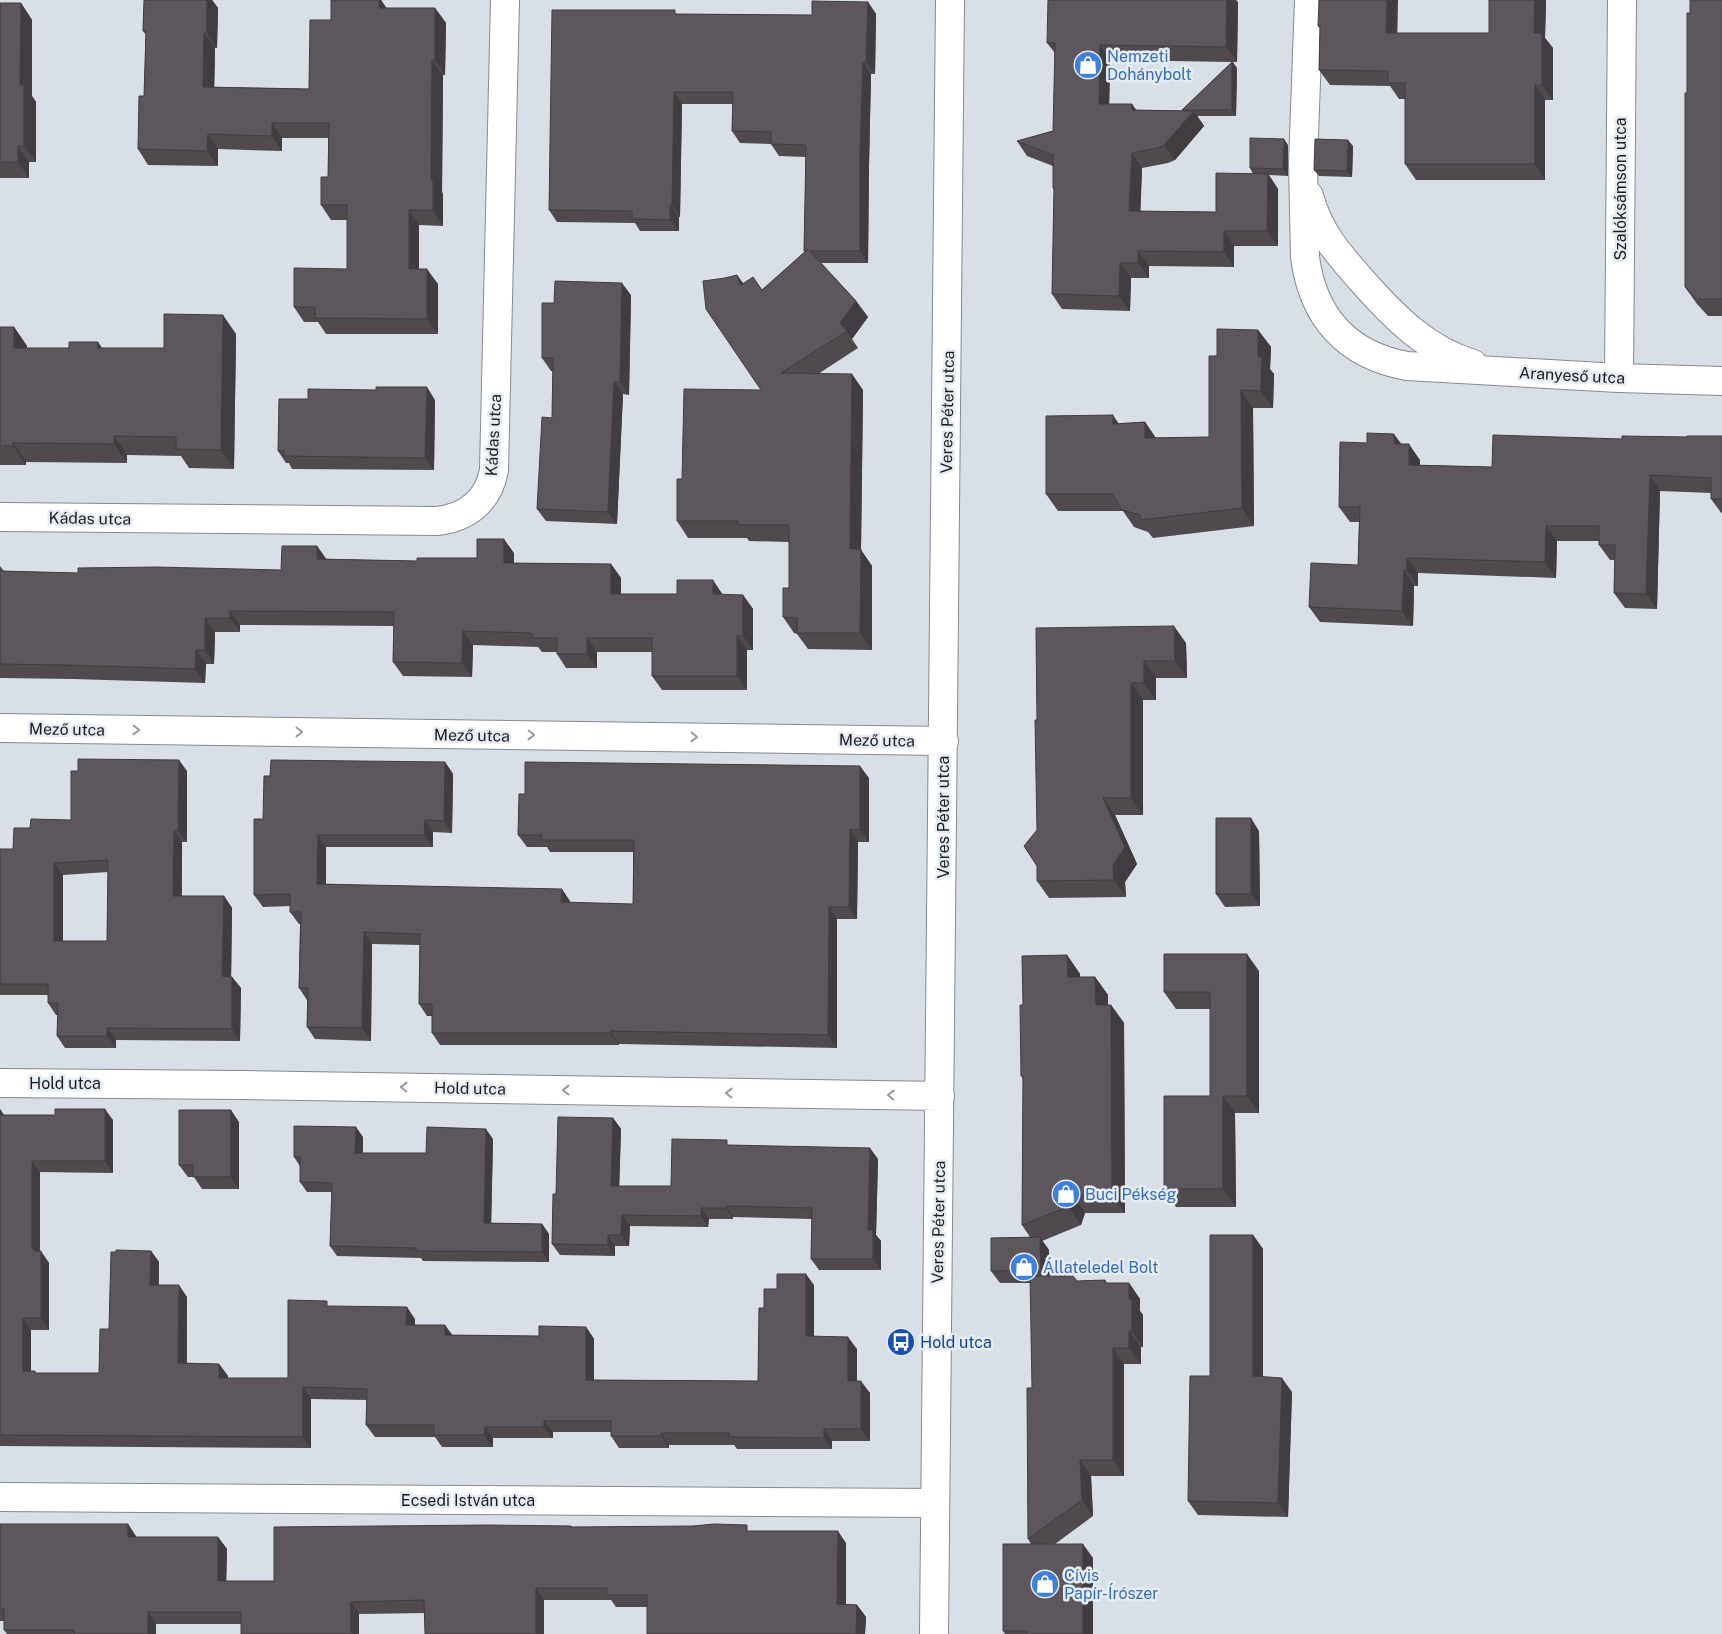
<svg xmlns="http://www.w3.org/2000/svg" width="1722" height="1634" viewBox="0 0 1722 1634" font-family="'Public Sans',sans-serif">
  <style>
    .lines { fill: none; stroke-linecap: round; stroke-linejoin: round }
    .minor-casing { stroke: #858a92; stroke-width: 30 }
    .minor { stroke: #fff; stroke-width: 28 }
    .wall { fill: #504a4f; fill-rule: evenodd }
    .shaded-wall { fill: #413c40 }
    .building { fill: #5d565c; stroke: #413c40; fill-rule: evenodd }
    .oneway { stroke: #98999a }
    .labels { text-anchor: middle; stroke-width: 5; stroke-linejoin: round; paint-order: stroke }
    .shop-label { font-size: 16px; fill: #366cbe; stroke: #e6ecf4; text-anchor: start }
    .street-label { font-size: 16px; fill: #1a1c1f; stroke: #e6ecf4 }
    .transit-label { font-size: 16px; fill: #164399; stroke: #e6ecf4; text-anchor: start }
  </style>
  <rect width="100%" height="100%" fill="#d9dfe7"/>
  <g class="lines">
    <defs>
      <path id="minor" d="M1309,0L1303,163L1305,257C1313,318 1347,355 1407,366L1619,378L1722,381
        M1309,196C1319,233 1339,255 1364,283C1395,318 1427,350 1473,364
        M1619,378L1622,0
        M0,517L437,521C467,518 489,500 494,470L505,0
        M0,728L944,741
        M0,1083L242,1085L940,1096
        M0,1497L935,1503
        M934,1634L950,0"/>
    </defs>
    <use href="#minor" class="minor-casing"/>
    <use href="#minor" class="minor"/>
  </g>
  <path class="wall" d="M144,0H212L218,8L217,48H215L214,87L309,89L331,20L381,0L386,8H435L446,23L445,75H443L442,192L443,194V226L419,225V269L438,284V334H326L318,322H304L294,307L347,269V220H331L321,205L328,177V138H282V151L218,149V166L148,165L138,149L144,96L146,35L143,31Z
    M1489,0H1546L1545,38L1553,48V100H1545V180H1416L1405,164V99H1399L1390,86L1330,85L1319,70L1320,29L1318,26L1397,33H1489Z
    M1722,0V316H1708L1697,304L1685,287L1687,93L1690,13Z
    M868,2L876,14L875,74H871L869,166L868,263H821L856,301L868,317L852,339L858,348L818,374L863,390L861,550L872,566V650L808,649L797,634L794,633L783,617L789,588V542L749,541L747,538H688L677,521L682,479L761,390L725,278L737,275L743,283L762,290L805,252L804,251L806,157L779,156L771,144L740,143L732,131L733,104H682L680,217H679V231H640L635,223L557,222L549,210L677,14L812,15Z
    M1238,2L1237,62H1233L1237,68L1236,116H1197L1204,126L1175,160L1168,163L1142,168L1140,211L1216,212L1253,174L1250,168L1288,145V176L1269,175L1278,189V246H1234V267L1149,266V278H1131L1130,311L1062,309L1052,294L1054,190L1053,188V166L1027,156L1017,141L1053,131L1055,53L1047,43ZM1110,60L1232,62L1182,110L1183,111L1136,110L1109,104Z
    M0,3H21L32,20V96L36,102V162H29V178H0Z
    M1353,146L1352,177L1319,176L1314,170Z
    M631,295L629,395L623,394L617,524L546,521L537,509L552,418L553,371H551L542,358L554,303Z
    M0,327H14L27,346V348H164L236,334L234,469L189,468L181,456L127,455V463L26,462V465H0Z
    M1258,330L1271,347L1270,369L1274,374L1273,408H1253L1254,526L1153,538L1148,532L1134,527L1123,511H1058L1046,494L1119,424L1145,422L1156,438L1209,437L1217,356Z
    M435,400L434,470L292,469L289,463H286L278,451Z
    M1722,436V514L1711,499V493L1660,491L1657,609L1625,608L1614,593L1615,560H1610L1599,545V541H1557L1556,578L1418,573V586H1414L1413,626L1320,622L1309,607L1358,565L1359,522H1350L1339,507L1401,444L1420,460V465L1492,467L1622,439Z
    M317,546L326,559L417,561L477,558L514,553V563L611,564L621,578V594L743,595L753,609V650H747V690H662L652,676V652H597V668H566L557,654V652H542L538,647L473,645L472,677L403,676L393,662L394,626L240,625V632H215L214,664H206L205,683L73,679L0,678V566L4,571L78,573L281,570Z
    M1036,628L1186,643L1187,678H1156V700H1143V815H1115L1137,864L1125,882L1126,897L1049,898L1037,881V720Z
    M445,762L453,774L452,833L433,832V847H326V884L570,901V903L633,904V852H550L547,847H527L518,835L869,778V842H858L857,919H837V1048L619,1044V1045H440L432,1033V1016H427L419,1004L420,945L372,944L371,1041L315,1039L307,1027V1000L299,988L300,924H299L290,912V906L263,907L254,895L263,819L270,776Z
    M78,771H187V842H182V896H224L232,908L231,977H232L241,988L240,1041L116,1040V1048H65L57,1036L58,1015H56L48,1003V995H0V849H13L30,828L71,820ZM108,872L107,941H63V875Z
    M1259,831L1260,906L1225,907L1216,894Z
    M1067,955L1080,974V977H1095L1108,995V1005H1111L1124,1023L1125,1213H1085L1081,1225L1042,1241L1049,1250V1276L1077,1281L1105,1280L1107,1283H1129L1140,1299V1311L1143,1315V1347H1141V1364H1124V1476H1091L1093,1516L1055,1544L1093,1558V1634H1005L1003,1631L1031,1544L1028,1539L1032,1388L1031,1283H1000L991,1271L1030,1237L1022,1225L1023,1079L1021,1076L1023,1005Z
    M1259,971V1113H1235L1236,1207H1176L1164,1189L1210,1096V1009H1176L1164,992Z
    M0,1109L4,1115L113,1120V1173L40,1172V1251L49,1263V1330H31V1371H35L36,1373H99L109,1329L151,1251L159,1262V1285L187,1297V1363L219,1364L228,1376V1378H288L330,1306L415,1319V1325L452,1335L539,1336L586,1327L594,1339V1380L758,1381L764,1308L777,1289L814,1285V1337L857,1349V1381L870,1393V1441H832V1449H737L734,1445H669V1448H619L611,1436V1432H553V1438H493V1447H442L435,1437H375L366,1425L367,1400L311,1399V1448L0,1446Z
    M613,1118L621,1129L619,1186H671L730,1145L878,1159L876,1235L881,1241V1270H819L811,1259L812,1219L733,1217V1219H709L708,1227L630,1226L629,1246H615V1256L560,1255L552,1244L556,1194Z
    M239,1122V1189H202L194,1177H188L179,1165Z
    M363,1137V1153H426L493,1139L491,1223L542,1224L549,1234V1262L423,1261L421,1258L337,1256L330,1246L332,1192H307L300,1182V1166L294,1157Z
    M1253,1235L1263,1249V1377L1292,1392L1288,1517L1198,1515L1188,1501L1210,1376Z
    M0,1524H128L136,1537H218L227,1549L226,1581H274L571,1526L572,1527L751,1531L846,1543V1604L857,1605L866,1617L865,1634H647V1607H616L611,1600H544V1634L425,1613L359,1614V1634L241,1624H156V1634H7L4,1630V1621H0Z"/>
  <path class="shaded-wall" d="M207,0H212L218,8L217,48L207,33Z
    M379,0H381L390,13L379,8Z
    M1227,0H1236L1238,2L1237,62L1226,47Z
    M1387,0H1398L1397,48L1386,33Z
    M1535,0H1546L1545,38L1553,48V100L1542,85L1534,33Z
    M868,2L876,14L875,74L866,62Z
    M21,3L32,20V96L36,102V162L24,146L20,85Z
    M435,8L446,23L445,75L435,60Z
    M204,33L215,48L214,102L203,87Z
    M1100,45L1110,60L1109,119L1099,104Z
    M432,60L443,75L442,192L443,194V226L433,210L431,179Z
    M863,62L871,74L869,166L868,263L860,251V154Z
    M1232,62L1237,68L1236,116L1232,110Z
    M1535,85L1545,100V180L1535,164Z
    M674,92L682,104L680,217L672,205Z
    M1132,104L1143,119L1132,110Z
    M1194,111L1204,126L1175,160L1164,145Z
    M272,123L282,138V151L272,136Z
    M208,134L218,149V166L207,151Z
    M1284,139L1288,145V176L1283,169Z
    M1348,140L1353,146L1352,177L1347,171Z
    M18,146L29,162V178L18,162Z
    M1132,153L1142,168L1140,226L1129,211Z
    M1268,174L1278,189V246L1267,231Z
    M670,205L679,217V231L670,220Z
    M409,210L419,225V284L409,269Z
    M1224,231L1234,246V267L1224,252Z
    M1138,251L1149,266V278L1138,263Z
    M1120,263L1131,278L1130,311L1119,296Z
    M427,269L438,284V334L427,319Z
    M737,275L748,291L741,285Z
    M622,283L631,295L629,395L620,382Z
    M856,301L868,317L852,339L840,323Z
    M223,315L236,334L234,469L221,450Z
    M14,327L27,346V366L14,348Z
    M1258,330L1271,347L1270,369L1274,374L1273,408L1261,391L1258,357Z
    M98,342L111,361L98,348Z
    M852,374L863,390L861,550L872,566V650L860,633L850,549Z
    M614,382L623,394L617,524L608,512Z
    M427,387L435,400L434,470L425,458Z
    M1241,390L1253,408L1254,526L1242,508Z
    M1113,415L1125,433L1113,424Z
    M1145,422L1157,440L1145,438Z
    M1394,434L1405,449L1394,444Z
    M114,436L127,455V463L114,444Z
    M13,443L26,462V465L13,446Z
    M1409,444L1420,460V480L1409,465Z
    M1650,475L1660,491L1657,609L1646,594Z
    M1546,526L1557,541L1556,578L1545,562Z
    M504,539L514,553V577L504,563Z
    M317,546L327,560L317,559Z
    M1407,558L1418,573V586L1407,570Z
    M611,564L621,578V608L611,594Z
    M1404,570L1414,586L1413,626L1402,611Z
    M713,580L723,595L713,594Z
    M743,595L753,609V650L743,636Z
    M230,611L240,625V632L230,618Z
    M205,618L215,632L214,664L205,650Z
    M1174,626L1186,643L1187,678L1175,661Z
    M463,631L473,645L472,677L462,663Z
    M737,636L747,650V690L737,676Z
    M587,638L597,652V668L587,654Z
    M196,650L206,664L205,683L195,669Z
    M1144,661L1156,678V700L1144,683Z
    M1131,683L1143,700V815L1131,798Z
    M179,760L187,771V842L178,831Z
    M445,762L453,774L452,833L444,821Z
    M860,766L869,778V842L860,830Z
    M1103,798L1115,815L1137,864L1125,882L1126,897L1114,880Z
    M1251,818L1259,831L1260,906L1251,894Z
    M425,820L433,832V847L424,835Z
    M850,829L858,842L857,919L849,907Z
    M174,831L182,842L181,908L173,896Z
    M318,835L326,847V896L317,884Z
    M54,863L63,875V953L54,941Z
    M562,889L570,901V915L561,902Z
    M224,896L232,908L231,988L222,976Z
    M829,907L837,919V1048L828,1035Z
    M364,932L372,944L371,1041L362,1028Z
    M1247,954L1259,971V1113L1247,1096Z
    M1067,955L1080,974L1081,995L1068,977Z
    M232,977L241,988L240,1041L232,1029Z
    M1095,977L1108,995V1024L1096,1005Z
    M1111,1005L1124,1023L1125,1213L1112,1195Z
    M107,1028L116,1040V1048L107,1036Z
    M610,1031L619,1044V1045L610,1033Z
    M1223,1096L1235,1113L1236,1207L1223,1189Z
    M0,1109L5,1117L0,1118Z
    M105,1109L113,1120V1173L105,1161Z
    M231,1110L239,1122V1189L231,1177Z
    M613,1118L621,1129L619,1197L611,1186Z
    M356,1127L363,1137L362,1163L355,1153Z
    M486,1129L493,1139L491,1233L484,1223Z
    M870,1148L878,1159L876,1235L881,1241V1270L873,1259L868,1230Z
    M32,1161L40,1172V1258L41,1251L49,1263V1330L41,1318L32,1249Z
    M1073,1195L1085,1213L1081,1225L1068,1207Z
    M726,1206L733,1217V1219L726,1208Z
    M701,1208L709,1219L708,1227L701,1216Z
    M622,1215L630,1226L629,1246L621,1235Z
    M542,1224L549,1234V1262L542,1252Z
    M608,1235L615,1246V1256L608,1245Z
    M1253,1235L1263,1249V1390L1253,1376Z
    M1040,1237L1049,1250L1050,1282L1041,1270Z
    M151,1251L159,1262L158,1297L150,1285Z
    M806,1274L814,1285V1348L806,1336Z
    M1129,1283L1140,1299V1311L1143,1315V1347L1132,1331L1129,1299Z
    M179,1285L187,1297L186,1375L178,1363Z
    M407,1307L415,1319L414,1337L406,1325Z
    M23,1318L31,1330V1382L23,1371Z
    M445,1325L454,1337L445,1335Z
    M586,1327L594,1339V1391L586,1380Z
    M1129,1331L1141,1347V1364L1129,1348Z
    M848,1337L857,1349V1393L848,1381Z
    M1113,1348L1124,1364V1476L1113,1460Z
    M219,1364L228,1376V1390L219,1378Z
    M1282,1378L1292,1392L1288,1517L1278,1503Z
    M861,1381L870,1393V1441L861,1429Z
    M303,1387L311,1399V1448L303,1437Z
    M544,1421L553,1432V1438L544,1427Z
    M485,1427L493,1438V1447L484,1435Z
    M824,1429L832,1441V1449L824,1438Z
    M661,1433L669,1445V1448L661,1436Z
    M1080,1460L1091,1476L1093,1516L1082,1500Z
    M128,1524L136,1536V1549L128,1537Z
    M838,1531L846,1543V1616L837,1604Z
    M218,1537L227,1549L226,1593L218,1581Z
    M1083,1544L1093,1558V1634H1083Z
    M536,1588L544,1600V1634H536Z
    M351,1602L359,1614V1634H351Z
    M857,1605L866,1617L865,1634H856Z
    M148,1612L156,1624V1634H148Z"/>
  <path class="building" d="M144,0H207V33H204L203,87L309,89L310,20H331V0H379V8H435V60H432L431,179H433V210H409V269H427V319L315,318V307H294V268L347,269V205H321V177H328L329,123H272V136L208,134L207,151L138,149L139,96H144L146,31H143Z
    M1048,0H1227L1226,47L1100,45L1099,104H1132V110L1194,111L1164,145L1158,148L1132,153L1129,211L1216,212V173L1268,174L1267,231H1224V252L1138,251V263H1120L1119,296L1052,294L1054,188H1053V155L1017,141L1053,131L1055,43H1047Z
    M1319,0H1387L1386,33H1489V0H1535L1534,33H1542V85H1535V164H1405V83H1388V71L1319,70L1320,26H1318Z
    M1690,0H1722V299H1696L1685,287V93H1687V13H1690Z
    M812,1L868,2L866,62H863L860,154V251H810L808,249L807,251H804L806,145L771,144V132L732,131L733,92H674L672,205H670V220L632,219V211L549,210L552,10H675V14L812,15Z
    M0,3H21L20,85H24V146H18V162H0Z
    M1232,62V110H1182Z
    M1250,138L1284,139L1283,169L1250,168Z
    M1315,139L1348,140L1347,171L1314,170Z
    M808,249L856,301L840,323L847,331L781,373L852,374L850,549H861L860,633H797V618L783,617V588H789V525H738V521H677V479H682L684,389L761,390L706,309L703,281L725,278L737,275L741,285L753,277L762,290Z
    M555,281L622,283L620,382H614L608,512L537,509L542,417L552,418L553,358H542V303H554Z
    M164,314L223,315L221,450L176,449V437L114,436V444L13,443V446H0V327H14V348H69V342H98V348H164Z
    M1217,329L1258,330V357H1262L1261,391L1241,390L1242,508L1140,520V515L1122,510L1112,494H1046V416L1113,415V424L1145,422V438L1209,437V356H1217Z
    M376,387H427L425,458L284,456V451H278L279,399H308V389L376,390Z
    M1367,433L1394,434V444H1409V465L1492,467L1493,435L1622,439V436L1687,437V436H1722V499H1711V478L1650,475L1646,594L1614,593L1615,545H1599V526H1546L1545,562L1407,558V570H1404L1402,611L1309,607L1311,563L1358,565L1360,507H1339L1340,442L1367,443Z
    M477,539H504V563L611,564V594H677V580H713V594L743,595V636H737V676H652V638H587V654H557V638H532V633L463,631L462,663L393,662L394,612L230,611V618H205V650H196L195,669L63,665L0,664V571L78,573V568L156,567L281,570L282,546H317V559L417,561V558H477Z
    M1174,626L1175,661H1144V683H1131V798H1103L1125,847L1113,865L1114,880L1037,881V866L1024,846L1037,830L1035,720H1037L1036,628Z
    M78,759L179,760L178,831H174L173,896H224L222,976L232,977V1029L107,1028V1036H57L58,1003H48V984H0V849H13L14,828H30L31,819L71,820V771H78ZM108,860L107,941H54V863Z
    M271,760L445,762L444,821L425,820L424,835H318L317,884L562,889L561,902L633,904L634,840H541L542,835H518L519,794H525V762L860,766V830L850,829L849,907H829L828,1035L610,1031V1033H432V1004H419L420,934L364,932L362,1028L307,1027L308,988H299L301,912H290V894L254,895V819H263L264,776H270Z
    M1216,818H1251V894H1216Z
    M1164,954H1247V1096H1223V1189H1164V1096H1210V992H1164Z
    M1067,955L1068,977H1095L1096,1005H1111L1112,1195H1073L1068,1207L1022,1225L1023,1076H1021L1020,1005H1023L1022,956Z
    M55,1109H105V1161H32V1249H34V1251H41V1318H23V1371H35V1373H99L100,1329H109L111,1252H116V1250L151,1251L150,1285H179L178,1363L219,1364V1378H288V1300L327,1301V1306L407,1307L406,1325H445V1335L539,1336V1326L586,1327V1380L758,1381L759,1308H764V1289H777V1274H806V1336L848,1337V1381H861V1429H824V1438L729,1437V1433H661V1436H611V1421H544V1427H485L484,1435H434V1425H366L367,1389L303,1387V1437L0,1435V1115H55Z
    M179,1110H231V1177H193V1165H179Z
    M558,1117L613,1118L611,1186H671L672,1139L727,1140V1145L870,1148L868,1230H873V1259H811L812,1208L726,1206V1208H701V1216L622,1215L621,1235H608V1245L552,1244L553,1194H556Z
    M294,1126L356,1127L355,1153H426L427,1127L486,1129L484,1223L542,1224V1252L416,1251V1248L330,1246L332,1183L300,1182V1157H294Z
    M1210,1235H1253V1376L1282,1378L1278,1503L1188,1501L1190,1376H1210Z
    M1040,1237L1041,1270L991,1271V1238Z
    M1030,1276H1073L1077,1281L1105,1280V1283H1129V1299H1132V1331H1129V1348H1113V1460H1080L1082,1500L1028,1539L1027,1388H1032Z
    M0,1524H128V1537H218V1581H274V1527L487,1525L571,1526V1527L693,1526L714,1524L747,1525V1531H838L837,1604L857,1605L856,1634H647V1595H607V1588H536V1634H425L424,1600L351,1602V1634H241V1612H148V1634H74V1630H4V1609H0Z
    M1003,1544H1083V1634H1027V1631H1003Z"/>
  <defs><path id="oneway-chevron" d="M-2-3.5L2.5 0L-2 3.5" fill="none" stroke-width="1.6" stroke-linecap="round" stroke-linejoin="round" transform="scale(1.25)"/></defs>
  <g class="oneway">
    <use href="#oneway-chevron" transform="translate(136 730) rotate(1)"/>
    <use href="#oneway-chevron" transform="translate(299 732) rotate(1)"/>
    <use href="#oneway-chevron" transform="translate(531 735) rotate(1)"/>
    <use href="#oneway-chevron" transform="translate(694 737) rotate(1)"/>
    <use href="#oneway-chevron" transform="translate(404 1087) rotate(-179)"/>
    <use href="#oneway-chevron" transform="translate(566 1090) rotate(-179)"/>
    <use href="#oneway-chevron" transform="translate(729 1093) rotate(-179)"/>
    <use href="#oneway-chevron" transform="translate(891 1095) rotate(-179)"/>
  </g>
  <defs>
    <symbol id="shop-disc" viewBox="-11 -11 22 22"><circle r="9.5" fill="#3f7fe0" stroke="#e6ecf4"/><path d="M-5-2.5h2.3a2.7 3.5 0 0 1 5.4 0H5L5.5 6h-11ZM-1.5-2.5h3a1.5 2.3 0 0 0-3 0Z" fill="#fff"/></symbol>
    <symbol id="bus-disc" viewBox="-11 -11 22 22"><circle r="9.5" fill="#1a4fb4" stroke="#e6ecf4"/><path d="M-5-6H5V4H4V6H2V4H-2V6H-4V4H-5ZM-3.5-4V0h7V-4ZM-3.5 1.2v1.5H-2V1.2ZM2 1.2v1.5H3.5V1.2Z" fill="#fff"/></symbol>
  </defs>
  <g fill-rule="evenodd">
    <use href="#shop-disc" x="1072" y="49" width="32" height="32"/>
    <use href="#shop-disc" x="1050" y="1178" width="32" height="32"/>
    <use href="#shop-disc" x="1008" y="1251" width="32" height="32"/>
    <use href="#bus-disc" x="885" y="1326" width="32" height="32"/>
    <use href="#shop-disc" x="1029" y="1568" width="32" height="32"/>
  </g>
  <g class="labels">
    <g class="shop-label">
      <text x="1107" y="62">Nemzeti<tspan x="1107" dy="18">Dohánybolt</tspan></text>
      <text x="1085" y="1200">Buci Pékség</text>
      <text x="1043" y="1273">Állateledel Bolt</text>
      <text x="1064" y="1581">Cívis<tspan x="1064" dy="18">Papír-Írószer</tspan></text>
    </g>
    <g class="street-label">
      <text transform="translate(1620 189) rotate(-90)" y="6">Szalóksámson utca</text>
      <text transform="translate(1572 375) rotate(3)" y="6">Aranyeső utca</text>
      <text transform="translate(947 412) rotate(-89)" y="6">Veres Péter utca</text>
      <text transform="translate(493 435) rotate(-87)" y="6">Kádas utca</text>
      <text transform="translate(90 518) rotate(1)" y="6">Kádas utca</text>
      <text transform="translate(67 729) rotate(1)" y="6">Mező utca</text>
      <text transform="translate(472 735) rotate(1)" y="6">Mező utca</text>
      <text transform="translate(877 740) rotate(1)" y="6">Mező utca</text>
      <text transform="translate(943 817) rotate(-90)" y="6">Veres Péter utca</text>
      <text x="65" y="1089">Hold utca</text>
      <text transform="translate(470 1088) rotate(1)" y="6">Hold utca</text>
      <text transform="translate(938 1222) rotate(-89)" y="6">Veres Péter utca</text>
      <text x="468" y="1506">Ecsedi István utca</text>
    </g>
    <g class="transit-label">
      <text x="920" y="1348">Hold utca</text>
    </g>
  </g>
</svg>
